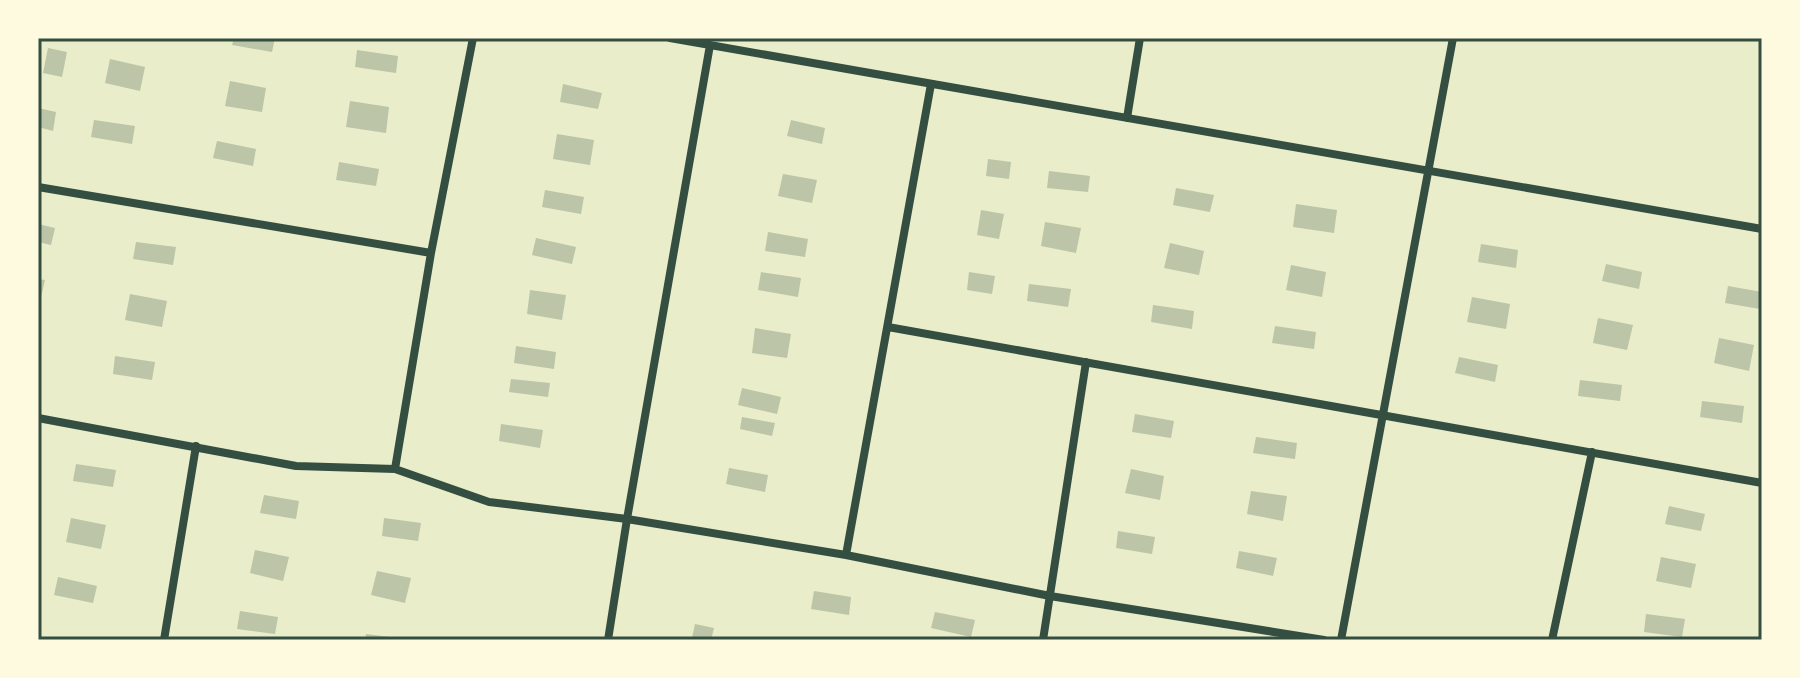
<svg xmlns="http://www.w3.org/2000/svg" width="1800" height="678" viewBox="0 0 1800 678" font-family="'Nunito Sans',sans-serif">
  <style>
    .building { fill: #bcc5a7 }
    .lines { fill: none; stroke-linecap: round; stroke-linejoin: round }
    .minor { stroke: #344e41; stroke-width: 8 }
    .neatline { fill: none; stroke: #344e41; stroke-width: 3 }
  </style>
  <rect width="100%" height="100%" fill="#e9edc9"/>
  <path class="building" d="M234,38H275L272,52L232,45Z
    M48,48L67,52L62,77L43,73Z
    M357,50L398,56L396,73L355,67Z
    M110,59L145,67L140,91L105,83Z
    M230,81L266,88L262,112L225,106Z
    M563,84L602,93L598,109L560,102Z
    M350,101L389,107L386,133L346,127Z
    M38,108L56,112L53,131L38,127Z
    M94,120L135,126L132,144L91,137Z
    M791,120L825,128L822,144L787,136Z
    M557,134L594,140L590,165L553,159Z
    M217,141L256,149L253,166L213,158Z
    M988,159L1011,162L1009,179L986,176Z
    M339,162L379,169L376,186L336,180Z
    M1049,171L1090,176L1088,192L1047,188Z
    M783,174L817,180L812,203L778,196Z
    M1176,188L1214,195L1210,212L1173,205Z
    M545,190L584,197L581,214L542,207Z
    M1296,204L1337,210L1334,233L1293,227Z
    M981,210L1004,214L999,239L977,235Z
    M1045,222L1081,228L1076,253L1041,246Z
    M38,224L55,228L51,245L38,242Z
    M768,232L808,239L805,257L765,251Z
    M536,238L576,247L572,264L532,255Z
    M136,242L176,247L173,265L133,259Z
    M1170,243L1204,251L1199,275L1164,268Z
    M1481,244L1518,250L1516,268L1478,262Z
    M1606,264L1642,272L1639,289L1602,281Z
    M1291,265L1326,272L1322,297L1286,290Z
    M761,272L801,278L798,297L758,290Z
    M969,272L995,276L992,294L967,290Z
    M38,279L45,280L39,306H38Z
    M1029,284L1071,289L1068,307L1027,301Z
    M1728,286L1762,292L1760,309L1725,303Z
    M530,290L566,295L562,320L527,314Z
    M130,294L167,301L162,327L125,320Z
    M1472,297L1510,304L1506,329L1467,322Z
    M1153,305L1194,311L1192,329L1151,322Z
    M1598,318L1633,325L1627,350L1593,343Z
    M1275,326L1316,332L1314,349L1272,343Z
    M755,328L791,334L787,358L752,353Z
    M1719,338L1754,345L1749,371L1714,363Z
    M516,346L556,352L554,369L514,363Z
    M115,356L155,362L152,380L113,374Z
    M1459,357L1498,365L1495,382L1455,373Z
    M511,379L550,383L548,397L509,392Z
    M1580,380L1622,385L1620,401L1578,396Z
    M742,388L781,397L777,414L738,405Z
    M1702,401L1744,406L1742,423L1700,417Z
    M1135,414L1174,421L1171,438L1132,432Z
    M742,417L775,423L772,436L740,429Z
    M501,424L543,430L540,448L499,441Z
    M1256,437L1297,443L1295,459L1253,453Z
    M76,464L116,470L113,487L73,481Z
    M729,468L768,475L765,492L726,484Z
    M1131,469L1164,476L1160,500L1125,493Z
    M1251,491L1287,496L1283,521L1247,514Z
    M264,495L299,501L296,519L260,513Z
    M1669,506L1705,514L1701,531L1665,524Z
    M71,518L106,525L101,549L66,542Z
    M384,518L421,523L418,541L382,536Z
    M1118,531L1155,537L1152,554L1116,548Z
    M255,550L289,557L283,581L250,573Z
    M1239,551L1277,558L1273,576L1236,568Z
    M1661,557L1696,564L1691,588L1656,581Z
    M377,571L411,578L405,603L371,595Z
    M58,577L97,586L93,603L54,595Z
    M814,591L851,597L849,615L811,609Z
    M240,611L278,617L275,634L237,629Z
    M935,612L975,620L971,637L931,628Z
    M1646,614L1685,619L1682,637L1644,632Z
    M695,624L714,628L711,640L692,638Z
    M366,634L398,638V640H365Z"/>
  <g class="lines">
    <path class="minor" d="M670,38L1762,229
      M1127,118L1140,38
      M38,187L431,253
      M888,327L1762,483
      M38,418L296,466L395,469L489,502L627,519L846,555L1050,596L1324,640
      M395,469L431,253L473,38
      M846,555L931,84
      M164,640L196,446
      M608,640L627,519L710,45
      M1043,640L1086,362
      M1341,640L1453,38
      M1552,640L1592,452"/>
  </g>
  <rect width="1800" height="678" fill="none" stroke="#fefae0" stroke-width="80"/>
  <rect x="40" y="40" width="1720" height="598" class="neatline"/>
</svg>
